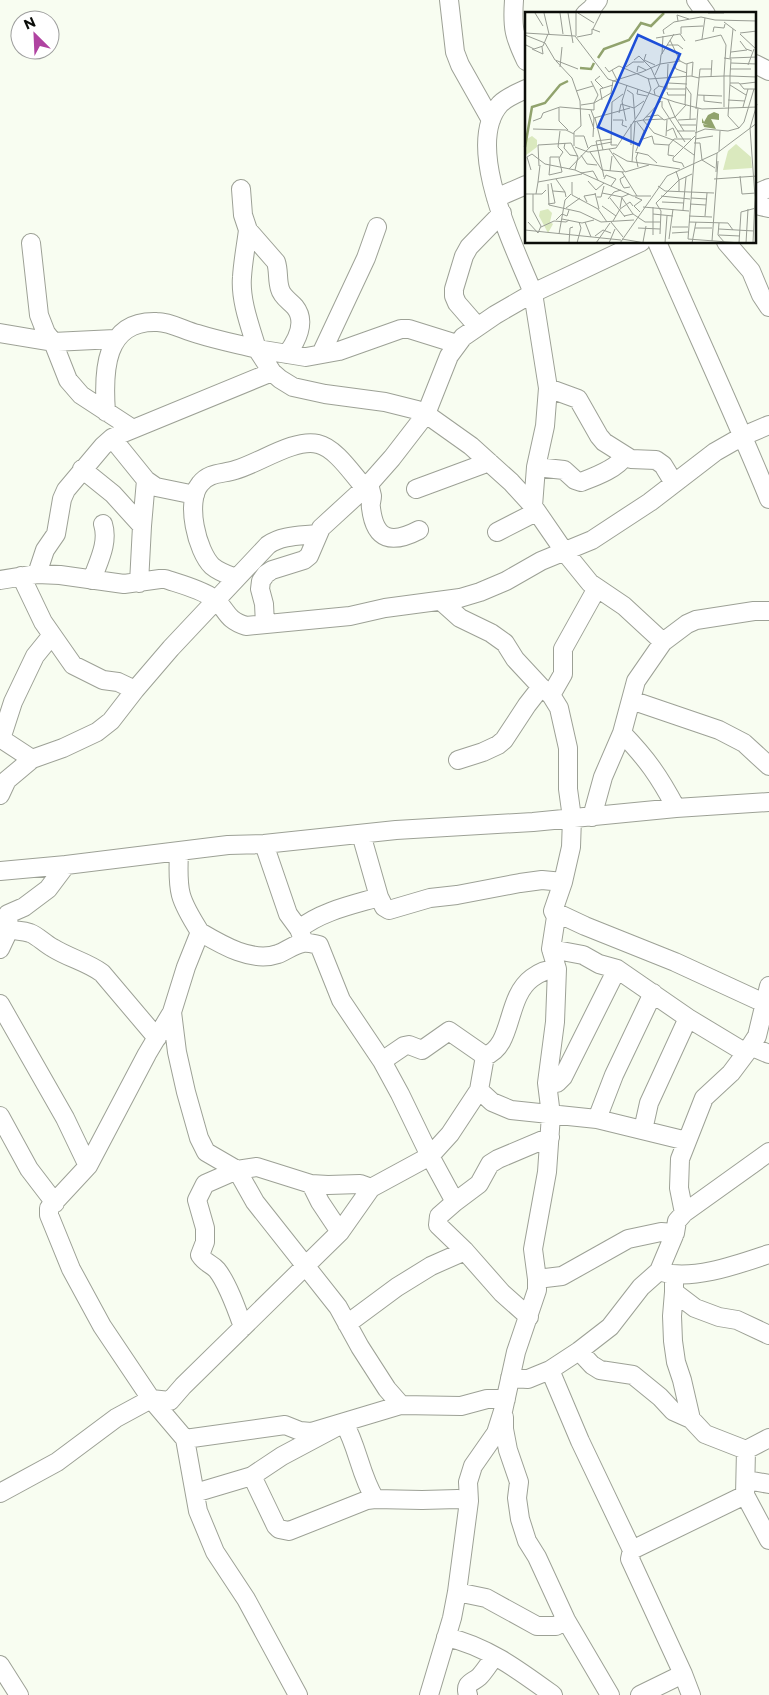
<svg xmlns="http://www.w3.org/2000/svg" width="769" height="1695" viewBox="0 0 769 1695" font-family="Montserrat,sans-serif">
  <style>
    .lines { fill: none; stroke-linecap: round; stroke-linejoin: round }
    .minor-casing { stroke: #9da196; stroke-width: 20 }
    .minor { stroke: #fff; stroke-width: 18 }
    .inset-river { fill: none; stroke: #91a36d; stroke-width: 2.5 }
    .inset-road { fill: none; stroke: #999d94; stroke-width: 1 }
    .view { fill: #1d4ed8; fill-opacity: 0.15; stroke: #1d4ed8; stroke-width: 2.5 }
    .inset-edge { fill: none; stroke: #0b0d09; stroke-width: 2.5 }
  </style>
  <rect width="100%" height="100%" fill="#f8fdf1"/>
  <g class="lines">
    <defs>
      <path id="minor" d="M449,0L455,52L460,65L491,120
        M514,0C512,28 514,36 526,61
        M696,0L706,14
        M585,14L592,8L598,0
        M755,64L769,71
        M241,189L243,215L248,230L276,262C279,271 277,280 280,289C282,297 290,301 295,307C307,322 296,342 287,354
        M755,194L769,188
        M755,196L760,206L769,208
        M496,198L526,185
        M248,230C246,246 243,261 242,277C240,300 250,326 257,349L306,357L339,351L401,329H409L457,344
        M657,242C694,328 734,413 769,499
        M726,242L751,271L761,295L769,307
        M31,243L39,315L46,333L53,342L68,380L81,395L133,429
        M477,326L457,303L454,296V289L464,256L469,247L502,213
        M0,333L53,342L115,339
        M321,354L366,258L377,227
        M548,388L578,399L599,436L604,442L631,459L656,460L663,465L674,483
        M106,412C103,372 104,320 157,322C171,322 185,331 198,334C217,340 237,344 257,349L272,372L280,379L293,387L325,394L385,402L417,410L426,414L471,446L511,482L533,506L564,551L590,583L624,606L663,642L636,681L622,733C647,759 659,776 676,808
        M112,438L146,480L156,487L195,495
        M536,467L564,470L575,480L581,482C594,477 617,469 625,456
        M82,469L113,494L142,526
        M369,484C370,488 371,492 372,496C372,500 370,504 371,508C375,541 392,544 419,530
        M416,489L489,462
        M533,506L536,467L545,426L548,388L533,293L641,242
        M497,532L536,512
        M37,574L45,550L56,534L62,499L66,490L103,446L112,438L121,434L272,372
        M21,576L43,622L73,665L103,680L118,682L135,690
        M236,578C228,575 219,572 212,566C197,551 185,502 200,484C209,472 223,474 235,470C258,464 294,438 318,444C336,448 353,475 365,488
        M0,580L37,574L60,575L124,584L160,579H165C180,584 200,589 213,598C228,609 224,619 246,626L350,616L385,608L460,598L480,592L506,581L541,561L592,540L650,502L715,452L743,436L769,425
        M92,580C98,562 109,543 103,524
        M139,583L142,526L146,480
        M265,624L264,604L260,589L261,581L266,574L272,570L304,560L309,556L321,528L369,484L392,458L426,414L449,356L463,337L495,315L533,293C515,248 463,146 500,104C507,97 518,93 526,89
        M663,642L687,624L696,620L754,611H769
        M551,695L563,674V649L597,588
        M631,700L719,730L744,743L769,766
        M0,738L32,759
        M1,739L13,702L35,656L52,635
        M458,760L483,752L498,745L504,740L527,705L541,687
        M0,795L7,780L32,759L63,748L97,732L111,721L135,690L171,648L268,545C282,535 301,536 317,534
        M592,817L603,777L622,733
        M361,834L379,897L384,907L389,910L430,898L457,895L520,883L542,880L563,882
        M264,844L288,914L299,929L304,942
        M179,852C177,892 179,899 200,932L186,967L172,1012L177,1052L186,1092L199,1138L206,1152L237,1170L255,1202L338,1307L360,1347L387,1389L401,1405
        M0,871L66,865L228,845L264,844L396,830L533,822L676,808L769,802
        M553,911L585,926L675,962L764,1003
        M0,924C12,933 18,929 30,933C38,936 45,944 53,948C69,958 87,962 102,973L157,1038
        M299,929C322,911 352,905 379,897
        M200,932C222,945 252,963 278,954C286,951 295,944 303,943C308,942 314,944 319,945L341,1000L382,1061L400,1094L430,1156L455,1202L439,1216L438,1225L465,1251L502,1293L529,1317
        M0,949L9,930L8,914L24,907L48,889L66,865
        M551,949L583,955L599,964L617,969L688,1018L746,1053
        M0,1004L65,1118L88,1166
        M172,1012L147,1054L88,1166L49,1208V1215L71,1269L102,1326L151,1399L185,1439L198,1511L215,1552L246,1599L298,1695
        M750,1046L769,1054
        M382,1061L404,1046L409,1045L422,1050L449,1031L485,1056
        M547,1083H557L563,1077L617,969
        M479,1090L492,1102L511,1110L597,1119L687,1141
        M0,1116L29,1169L55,1203
        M597,1119L614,1075L653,993
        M643,1130L649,1103L688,1018
        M311,1184L320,1202L340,1232
        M455,1202L479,1184L490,1164L498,1159L550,1137
        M684,1213L679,1188L680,1159L704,1098L731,1073L746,1053L757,1036L769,986
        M662,1272C693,1281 739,1264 769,1254
        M674,1275V1292L695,1308L719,1317L737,1320L769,1335
        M537,1279L562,1276L628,1239L661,1232L675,1233
        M674,1292L672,1316L673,1341L676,1362L682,1380L691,1419
        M347,1324L397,1287L431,1266L465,1251
        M243,1327C237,1310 228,1284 217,1270C212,1264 206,1264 200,1255L205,1242V1228L197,1200L205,1184L237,1170L257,1167L311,1184L328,1185L360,1184L371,1188L430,1156L450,1134L479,1090L485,1056C514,1046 505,998 532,978C540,972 547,969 557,969
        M579,1351L592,1365L600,1370L633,1375L660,1397L673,1411L691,1419L705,1434L746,1450L745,1495L769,1540
        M550,1370L580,1441L632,1550L630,1559L683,1674L691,1695
        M510,1378L528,1379L550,1370L579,1351L610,1327L641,1287L659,1271L675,1233L677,1221L684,1213L769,1152
        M504,1417V1429L508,1450L519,1482L517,1498L520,1519L527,1541L537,1557L566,1620L610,1695
        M185,1439L285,1425L300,1431L311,1432L401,1405L461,1406L487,1399H506
        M746,1450L769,1438
        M252,1476L276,1526L279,1529L289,1531L367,1500L375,1499
        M747,1480L769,1484
        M0,1493L57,1462L116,1418L151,1399L170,1401L183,1386L340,1232L371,1188
        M195,1493L252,1476L282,1456L344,1423C358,1447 360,1475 375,1499L422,1500L458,1499L469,1501
        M632,1550L745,1495
        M457,1592L486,1598L537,1626H556L566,1620
        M446,1637C487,1646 520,1671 553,1695
        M0,1665L19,1695
        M429,1695L452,1618L457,1592L469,1501L468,1482L473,1466L496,1433L503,1411L516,1352L537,1290V1279L533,1249L547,1172L551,1115L547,1083L555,1022L557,969L551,949L556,917L553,911L563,882L571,847L572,818L568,789V748L559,708L551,695L541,687L515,659L505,643L491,633L460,618L441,601
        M468,1695C464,1683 472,1683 479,1677C485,1671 489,1663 495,1657
        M640,1695L683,1674"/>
    </defs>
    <use href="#minor" class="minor-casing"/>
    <use href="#minor" class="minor"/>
  </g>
  <g transform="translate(525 12)">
    <rect width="231" height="231" fill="#f8fdf1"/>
    <path d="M211,132L226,145L227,156L198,158L203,139ZM23,197L27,201L25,210L28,212L23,221L14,204L15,199Z" fill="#dae9be"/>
    <path d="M7,124L12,128V135L0,144L2,127Z" fill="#dae9be"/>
    <path d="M189,100L194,102V108L186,107L191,117L179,115L178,112L183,113L177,111V106L179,110L183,103Z" fill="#91a36d"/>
    <path class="inset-river" d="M73,46L79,37L104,28L116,11L126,14L139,1M55,56L66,57L69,51M0,135L7,95L20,91L35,73L43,69"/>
    <path class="inset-road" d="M10,1L18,14M19,1L24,22M35,1L38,22M43,1L48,31M51,1V24M53,1L69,11M183,1H199M153,9L152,3L164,7M199,10L211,19M68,17L76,1M208,17L205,46L232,45M188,20L189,15L199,16L200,12M0,21L50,24L83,67L150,90L177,97L232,95M215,21L232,19M139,22L138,18L149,10L176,5L190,8L232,9M156,22V15L178,14M215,22L232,38M0,23L20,31L30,48L53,57M52,25L67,22V17L75,20M131,26L155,22L160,29M177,27L180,6M145,28L155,49L161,52L168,50L167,64M170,29L196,23L201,33L199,64H205V71H214L219,77H232M215,29L221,37L227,39M1,33L9,37L18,34L23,22M142,33H153L158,37M7,37L18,42L17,35M206,40L222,38M121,42L119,48L130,53M137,42L138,24M199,46L206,47L205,64L232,65M109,48L114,44L126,56L134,74L129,78L130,83M31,49L47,66L55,89L56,114L49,120V134M206,51L232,52M149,52L151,57L162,61M223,53L229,37M35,55L37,35M80,55L84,60L87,58L92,68M101,55L108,50H119M205,57H226M87,58L94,54L124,67L166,64L174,66M112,60L113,54L121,58M117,60L135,52L136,43L149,22M130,63L135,52L155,49M75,64L70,68L78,76M174,65L199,64V95M186,65L187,48M123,66L126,77L115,100L91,136L84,137L100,160L124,153M143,71L162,72M205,71L203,104L214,116M215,72L232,70M205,73L221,83M134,74L142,76L136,83M161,75L166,82L165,107M142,76L143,52M113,77L112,82L122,84M142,77H161M102,78L108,82L110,107M51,79L68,74M142,80L143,83H161M173,83L197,84M179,83V89L197,91M77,88L75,77L88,73M143,88L150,105L161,93M203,88L220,89M137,89V95L160,130M56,93L69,91L73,83L66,69M160,93L162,52M218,95L223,77M34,96V109L43,118M173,96L163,227L216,231M171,97L175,57H187M66,98L69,106L105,96M94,101L96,92L109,96L119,89M64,102L69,117M121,105L133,103L139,108L150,105L159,119M70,106L78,138M88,108H98L97,113L102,115M118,108L129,121L148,128L169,143M119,108L138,107M153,108L171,107M8,109L16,106L18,101L35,95L69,98V91L86,81L88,69L117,60M101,109L97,89L102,73M108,110L118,108L136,89M106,112V133M155,113H171M8,117L41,118L49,122M142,119L148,116L152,126M152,119H170M170,121L180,117L203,119L214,116L219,110L229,77M50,124H59L63,136M141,124L142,108M68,125L69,106M118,127L127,124L129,132L144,133M170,127L188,124M40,131L39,136L45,143L53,144M169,131H175L177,148L190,156M92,133H86L87,90L98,82M50,135L63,140L84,137M111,139L119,119L112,110M194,139L195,119M65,140L77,158L99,160M110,140L123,143L132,151M113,140L111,146L113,155M88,141L102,149L155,157M56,143L62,152L72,153M149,144L143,143L144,133L149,127H166M107,150L110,110M25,152L24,163L37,160L34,146L38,140L33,135L35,119M25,152V145H34M14,154L13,133L46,131L53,145L50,158M159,155L157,151L148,149V146L170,124M44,157L66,134L87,130M6,158L2,145L7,142L20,152L50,158L108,184H126M85,159L87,144M151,159L154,168L167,162M97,160L112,184M191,160L192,141M56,161L68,159L73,168M100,164L95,167L96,171L99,176L105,175M215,164L217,182L231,181M79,165L71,129L87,127M31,167L40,180M79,167L81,163L91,167L86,174M189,167L232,164M63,169L71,178L79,171M13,170L15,153M47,170V183L73,197L82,210M23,172L24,193L55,200L76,210L109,208M133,174L140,179L189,181M28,179L40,180L41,185M70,181L74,197M77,181L97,185M0,182H17L21,178M11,182L13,170L57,162M136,184L165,187M72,185H76L79,174M110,185L117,188L109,194L115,200M85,186L100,205M97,186L108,202M166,186L182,187M83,187L89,180L96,178M62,190L59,184L71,182M137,190L159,191M23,192L30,191L26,171M165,192L181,193M77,194L91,204M118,195L164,199M41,196L55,186M95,196L97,185L104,182M158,198L161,165M128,202L148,204M99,204L108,202L120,210H135M164,204L187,205M180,204L182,181M37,207L57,211L69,208M31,208L37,202L42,204L44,198M88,209L95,197L105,190L108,194M3,210L13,221L16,214L8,199V182M60,210L66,225M86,210L98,225M164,210L203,211L208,218M194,211L193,223L200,231M16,215L29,209L41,210L44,208M147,215H163M113,216L135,217M170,216H187M194,217L229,219M0,218L96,228M147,221L163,220M34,222L40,188L46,182M135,222L136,199L131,191L154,168V179M128,223V195M194,223L215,224M70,224L78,218L86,221M97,227L120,231M144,227L148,197M187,229L193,149M118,230L121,214M44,231L45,216L48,215M52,231L56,216L54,210M71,231L85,211M84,231L90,217M95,231L142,164L192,141L232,111M140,231L142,204M167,231L171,210M214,231L216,200L231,196M221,231L223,197M228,231L230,185L225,116L232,92"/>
    <path class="view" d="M113,23L155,42L114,133L73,115Z"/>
    <rect width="231" height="231" class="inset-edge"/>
  </g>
  <g transform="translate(35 35) rotate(336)"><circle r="24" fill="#ffffff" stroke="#9d9e9d"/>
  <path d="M0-4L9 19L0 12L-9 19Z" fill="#b043a1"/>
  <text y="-8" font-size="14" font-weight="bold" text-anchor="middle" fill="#0b0d09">N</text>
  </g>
</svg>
